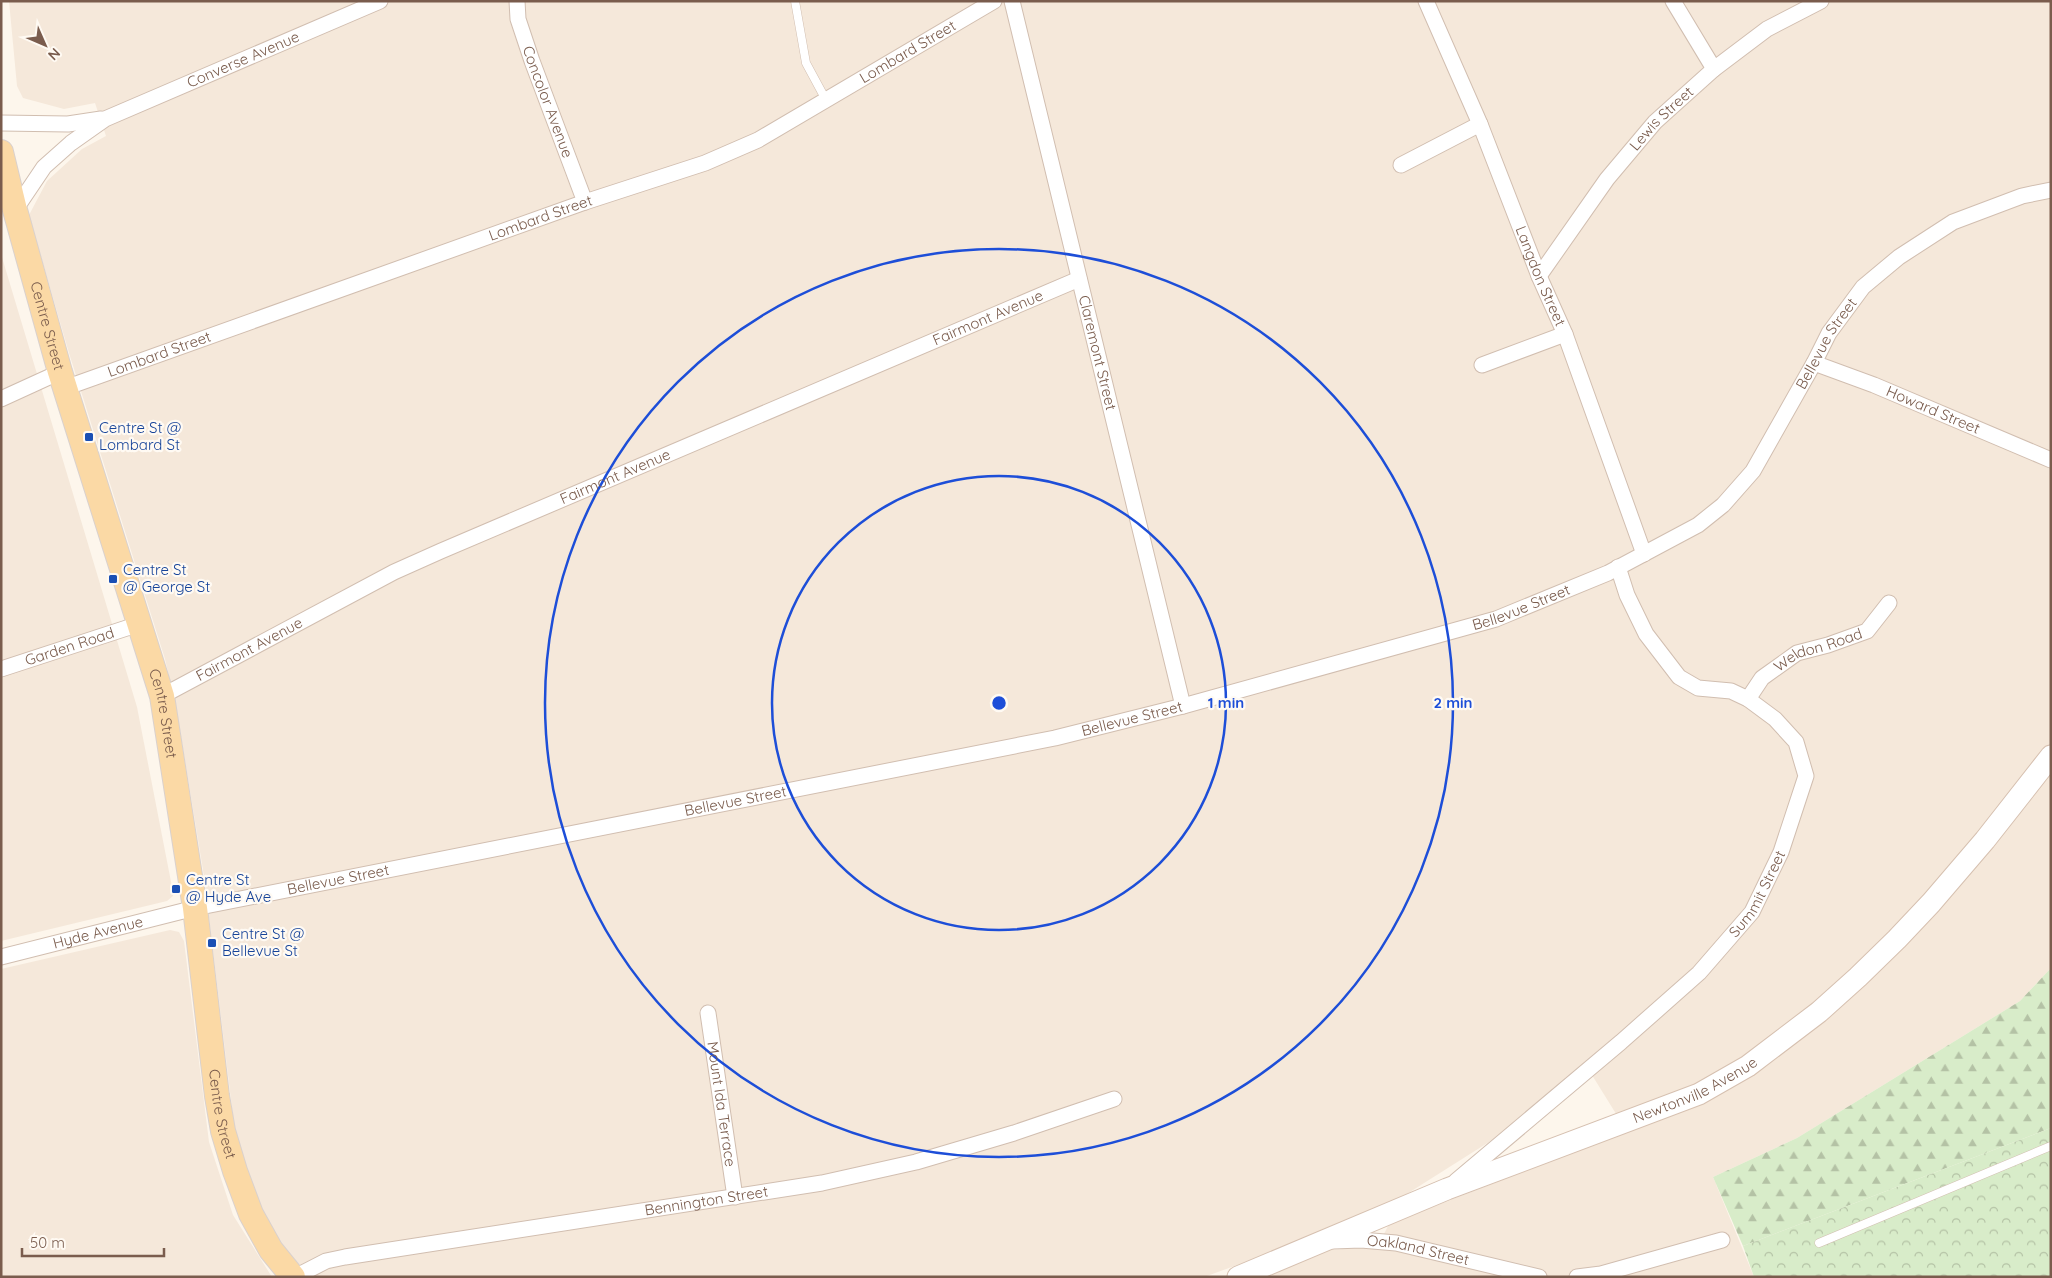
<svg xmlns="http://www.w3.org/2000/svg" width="2052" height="1278" viewBox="0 0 2052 1278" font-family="Quicksand,sans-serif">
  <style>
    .residential { fill: #f5e8da }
    .forest { fill: url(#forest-firs) }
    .park { fill: url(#park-crowns) }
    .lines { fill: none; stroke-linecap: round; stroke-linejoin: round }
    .service-casing { stroke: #d1beb0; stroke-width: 9 }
    .minor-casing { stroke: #d1beb0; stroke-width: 17 }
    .secondary-casing { stroke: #d6c0b0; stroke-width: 23 }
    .primary-casing { stroke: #dad1cd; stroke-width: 26 }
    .service { stroke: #fff; stroke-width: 8 }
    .minor { stroke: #fff; stroke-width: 15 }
    .secondary { stroke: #fff; stroke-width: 21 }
    .primary { stroke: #fbd9a5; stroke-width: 24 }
    .ring { fill: none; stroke: #1d4ed8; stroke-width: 2.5 }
    .transit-dot { fill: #1a4fb4; stroke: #fffaf3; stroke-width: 2 }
    .labels { text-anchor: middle; stroke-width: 4.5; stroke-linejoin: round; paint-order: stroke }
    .street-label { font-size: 15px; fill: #7a5c4d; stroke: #fffaf3 }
    .transit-label { font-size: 15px; fill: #164399; stroke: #fffaf3; text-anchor: start }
    .centre { fill: #1d4ed8; stroke: #fffaf3; stroke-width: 2.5 }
    .ring-label { font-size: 15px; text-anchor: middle; font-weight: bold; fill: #1d4ed8; stroke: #fffaf3; stroke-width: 4.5; stroke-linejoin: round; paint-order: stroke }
  </style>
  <defs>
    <pattern id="forest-firs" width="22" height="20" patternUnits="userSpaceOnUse" patternTransform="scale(1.25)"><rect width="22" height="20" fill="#d8ecc9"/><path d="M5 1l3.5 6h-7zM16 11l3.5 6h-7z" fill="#b4c2a5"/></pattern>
    <pattern id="park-crowns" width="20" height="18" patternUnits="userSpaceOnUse" patternTransform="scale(1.25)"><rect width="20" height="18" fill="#d8ecc9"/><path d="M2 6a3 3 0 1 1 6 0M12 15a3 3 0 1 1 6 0" fill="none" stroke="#b4c2a5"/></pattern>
  </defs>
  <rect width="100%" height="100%" fill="#fdf6ec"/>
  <path class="residential" d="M9,1H2051V744L1937,885L1848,974L1780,1032L1724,1072L1618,1117L1587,1067L1489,1142L1402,1197L1279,1250L1204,1277H312L277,1242L256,1200L235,1133L204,876L176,706L165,659L69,353L29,215L47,181L82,149L106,136L95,103L64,109L23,98L17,86Z
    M1,254L137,707L173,892V896L167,901L1,941Z
    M2051,772V968L2020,1001L1797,1138L1713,1177L1754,1277H1255L1320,1251L1378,1246L1389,1224L1687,1108L1794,1043Z
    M170,930L179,932L184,941L209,1142L233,1215L272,1277H1V969Z"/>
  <path class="forest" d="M2051,968V1128L1743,1246L1713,1177L1797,1138L2020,1001Z"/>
  <path class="park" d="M2051,1128V1277H1754L1743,1246Z"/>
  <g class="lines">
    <defs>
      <path id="service" d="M795,1L806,63L826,100
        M1819,1243L2051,1146"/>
      <g id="minor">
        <path id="s1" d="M517,1L518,19L532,61L585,202"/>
        <path id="s2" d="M1012,1L1183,706"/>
        <path id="s3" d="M1426,1L1480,124L1539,276L1565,334L1644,554"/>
        <path d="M1673,1L1714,69"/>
        <path d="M1,123L68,124L101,119"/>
        <path d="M1401,165L1480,124"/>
        <path id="s4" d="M15,210L44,167L71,143L105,119L380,1"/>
        <path id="s5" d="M1539,276L1607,179L1655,122L1714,69L1767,29L1821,1"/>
        <path id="s6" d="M1814,363L1874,385L2051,460"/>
        <path d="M1482,365L1565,334"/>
        <path id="s7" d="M65,388L585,202L705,163L758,140L994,1"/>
        <path d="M1,399L60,372"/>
        <path id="s8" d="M1,669L139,624"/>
        <path id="s9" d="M162,696L394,572L441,551L1079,279"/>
        <path id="s10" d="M1748,699L1762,678L1797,653L1828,645L1867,631L1889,603"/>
        <path id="s11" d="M1,957L195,908L1055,738L1183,706L1496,619L1608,573L1698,525L1723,505L1753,471L1814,363L1829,333L1863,287L1899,257L1953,222L2022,196L2051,190"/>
        <path id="s12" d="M708,1013L735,1197"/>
        <path id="s13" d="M1456,1181L1621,1042L1699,973L1752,912L1781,852L1806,776L1796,742L1775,719L1748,699L1731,691L1698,688L1679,677L1646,634L1627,595L1618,567"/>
        <path id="s14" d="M1333,1241L1361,1240L1396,1243L1539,1277"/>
        <path id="s15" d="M295,1277L326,1261L345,1257L822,1183L916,1162L1014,1133L1114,1099"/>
        <path d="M1577,1277L1601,1274L1722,1240"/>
      </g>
      <g id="secondary">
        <path id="s16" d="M1238,1277L1447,1189L1699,1094L1748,1066L1819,1012L1858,977L1897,939L1931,903L1985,840L2051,756"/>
      </g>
      <g id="primary">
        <path id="s17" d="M1,152L15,210L60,372L162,696L195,908L217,1096L223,1131L235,1171L251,1214L271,1250L293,1277"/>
      </g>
    </defs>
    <use href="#service" class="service-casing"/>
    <use href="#minor" class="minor-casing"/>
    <use href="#secondary" class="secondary-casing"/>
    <use href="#primary" class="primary-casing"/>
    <use href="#service" class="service"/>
    <use href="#minor" class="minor"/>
    <use href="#secondary" class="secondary"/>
    <use href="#primary" class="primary"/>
  </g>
  <g class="ring">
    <circle cx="999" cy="703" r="227"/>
    <circle cx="999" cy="703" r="454"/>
  </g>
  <g class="transit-dot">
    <rect x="84" y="432" width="10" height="10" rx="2.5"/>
    <rect x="108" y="574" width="10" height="10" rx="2.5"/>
    <rect x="171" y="884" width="10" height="10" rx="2.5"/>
    <rect x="207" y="938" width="10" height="10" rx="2.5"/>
  </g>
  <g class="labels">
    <g class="street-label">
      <text dy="5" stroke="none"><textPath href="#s7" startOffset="910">Lombard Street</textPath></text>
      <text dy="5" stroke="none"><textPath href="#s4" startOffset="280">Converse Avenue</textPath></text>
      <text dy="5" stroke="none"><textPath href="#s1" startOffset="106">Concolor Avenue</textPath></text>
      <text dy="5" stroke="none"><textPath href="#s5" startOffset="200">Lewis Street</textPath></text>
      <text dy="5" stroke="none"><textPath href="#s7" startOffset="505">Lombard Street</textPath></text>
      <text dy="5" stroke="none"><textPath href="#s3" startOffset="298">Langdon Street</textPath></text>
      <text dy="5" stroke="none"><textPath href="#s9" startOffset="909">Fairmont Avenue</textPath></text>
      <text dy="5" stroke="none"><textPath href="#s17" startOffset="180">Centre Street</textPath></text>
      <text dy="5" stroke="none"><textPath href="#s11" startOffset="1981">Bellevue Street</textPath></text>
      <text dy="5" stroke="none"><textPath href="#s2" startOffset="362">Claremont Street</textPath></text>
      <text dy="5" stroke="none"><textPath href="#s7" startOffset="100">Lombard Street</textPath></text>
      <text dy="5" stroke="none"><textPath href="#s6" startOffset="128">Howard Street</textPath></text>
      <text dy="5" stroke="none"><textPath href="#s9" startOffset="504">Fairmont Avenue</textPath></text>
      <text dy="5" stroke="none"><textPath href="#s11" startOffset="1561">Bellevue Street</textPath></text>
      <text dy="5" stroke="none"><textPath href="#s8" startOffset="72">Garden Road</textPath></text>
      <text dy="5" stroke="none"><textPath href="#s9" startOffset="99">Fairmont Avenue</textPath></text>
      <text dy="5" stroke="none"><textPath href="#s10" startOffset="89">Weldon Road</textPath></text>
      <text dy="5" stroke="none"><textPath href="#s17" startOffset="585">Centre Street</textPath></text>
      <text dy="5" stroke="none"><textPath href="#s11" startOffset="1156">Bellevue Street</textPath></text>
      <text dy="5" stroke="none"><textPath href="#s11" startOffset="751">Bellevue Street</textPath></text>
      <text dy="5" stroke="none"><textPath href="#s11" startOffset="346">Bellevue Street</textPath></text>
      <text dy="5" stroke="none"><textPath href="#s13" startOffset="419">Summit Street</textPath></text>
      <text dy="5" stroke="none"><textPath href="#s11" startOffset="100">Hyde Avenue</textPath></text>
      <text dy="5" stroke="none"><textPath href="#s16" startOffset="494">Newtonville Avenue</textPath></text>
      <text dy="5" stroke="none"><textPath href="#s12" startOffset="92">Mount Ida Terrace</textPath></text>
      <text dy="5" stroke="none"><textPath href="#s17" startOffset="990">Centre Street</textPath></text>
      <text dy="5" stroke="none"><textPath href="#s15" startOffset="420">Bennington Street</textPath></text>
      <text dy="5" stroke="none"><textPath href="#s14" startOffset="86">Oakland Street</textPath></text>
    </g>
    <g class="transit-label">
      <text x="99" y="433">Centre St @<tspan x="99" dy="17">Lombard St</tspan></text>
      <text x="123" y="575">Centre St<tspan x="123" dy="17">@ George St</tspan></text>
      <text x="186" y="885">Centre St<tspan x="186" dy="17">@ Hyde Ave</tspan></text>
      <text x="222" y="939">Centre St @<tspan x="222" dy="17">Bellevue St</tspan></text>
    </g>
  </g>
  <circle cx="999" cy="703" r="8" class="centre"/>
  <g class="ring-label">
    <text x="1226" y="708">1 min</text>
    <text x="1453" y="708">2 min</text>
  </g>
  <rect width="2052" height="1278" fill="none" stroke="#7a5c4d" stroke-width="5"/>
  <g transform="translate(45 45) rotate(135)" stroke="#fffaf3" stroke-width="4" paint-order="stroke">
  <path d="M0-4L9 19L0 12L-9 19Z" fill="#7a5c4d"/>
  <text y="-8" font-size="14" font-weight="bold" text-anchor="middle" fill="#7a5c4d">N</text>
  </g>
  <path d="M22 1248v8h142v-8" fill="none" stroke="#7a5c4d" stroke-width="2.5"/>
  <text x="30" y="1248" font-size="15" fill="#7a5c4d" stroke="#fffaf3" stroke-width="4" paint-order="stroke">50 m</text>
</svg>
